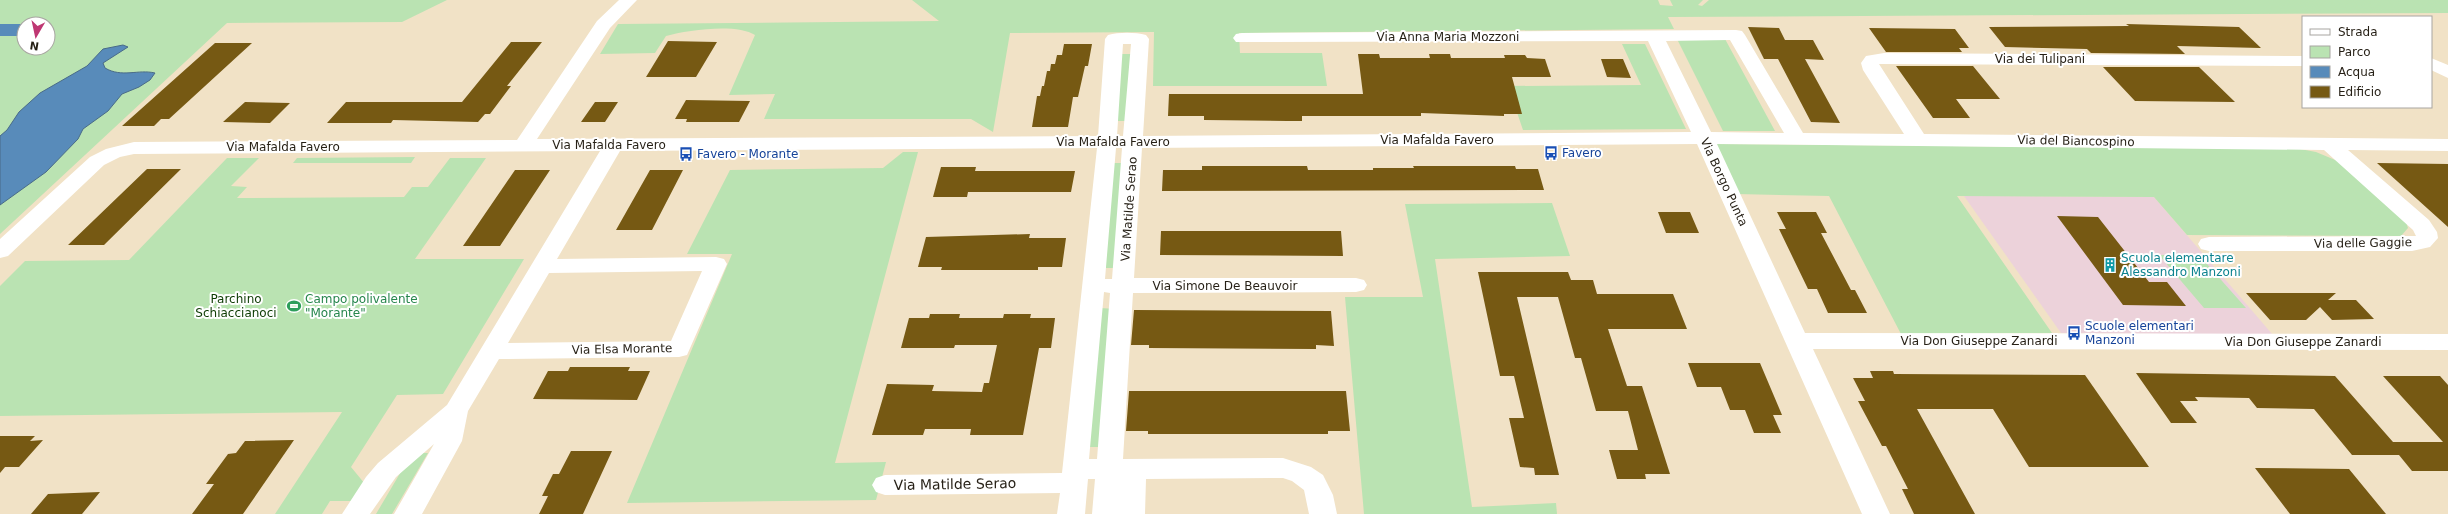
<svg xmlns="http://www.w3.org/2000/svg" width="2448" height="514" viewBox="0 0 2448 514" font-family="'DejaVu Sans',sans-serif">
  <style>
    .education { fill: #ecd2da }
    .green { fill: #bae3b2; fill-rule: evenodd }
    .water { fill: #588bba; stroke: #496b88 }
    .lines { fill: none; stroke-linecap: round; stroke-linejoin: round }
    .canal { fill: #588bba; fill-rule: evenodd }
    .building { fill: #765913 }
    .minor { fill: #fff; fill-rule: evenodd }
    .labels { text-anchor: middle; stroke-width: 4; stroke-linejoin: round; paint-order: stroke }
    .street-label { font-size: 12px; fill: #251f15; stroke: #fff }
    .transit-label { font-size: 12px; fill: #164399; stroke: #fff; text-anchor: start }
    .culture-label { font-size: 12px; fill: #0d838f; stroke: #fff; text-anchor: start }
    .park-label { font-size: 12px; fill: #0d3b03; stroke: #fff }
    .leisure-label { font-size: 12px; fill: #27864d; stroke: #fff; text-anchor: start }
    .near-street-label { font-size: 14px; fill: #251f15; stroke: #fff }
  </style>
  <rect width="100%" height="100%" fill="#f1e2c6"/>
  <path class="education" d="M1964,196L2154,197L2273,335L2061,333Z"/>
  <path class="green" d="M0,0H447L402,22L227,23L0,234ZM24,24H48V48H24Z
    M912,0H1658L1660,5L1673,6L1670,0H1703L1698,5L1702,6L1709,0H2448V13L1668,17L1674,29L1239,33L1240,53H1322L1327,86H1153L1154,32L1010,33L993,132L971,119H764L775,94L729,95L755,35C737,23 687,30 666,36L655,53L600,54L618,24L939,21Z
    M1677,39H1725L1775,131H1723Z
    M1622,44H1645L1686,129L1523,130L1508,86L1641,85Z
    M1119,54H1131L1128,121H1114Z
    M1714,144L2300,149L2316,152L2340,162L2405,219L2408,228L2401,236L2187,235L2154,197L1957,196L2052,333L1901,334L1829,196L1736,194Z
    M903,152H918L835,463L886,462L876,500L627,503L732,254H687L730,170L883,168Z
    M415,157L411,163H293L297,158Z
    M227,158H259L231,186L247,187L237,198L404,197L412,187H428L450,158H486L415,259H524L443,394L397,395L351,467L365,484L355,501H330L322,514H275L342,412L0,416V286L25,261L129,260Z
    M1113,163H1128L1119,268H1103Z
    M1552,203L1570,256L1435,259L1472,507L1556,503L1557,514H1364L1345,297H1423L1405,204Z
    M2159,255H2199L2246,308H2204Z
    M1100,308L1116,309L1105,447H1086Z
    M412,453H428L392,514H376Z"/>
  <path class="water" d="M123,45L128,47L103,63L105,68C122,78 138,69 155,73L150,80L139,87L122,94L108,111L83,129L78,139L46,172L0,205V136L7,130L19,112L40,93L87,66L103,49Z"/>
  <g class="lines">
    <path class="canal" d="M0,24H25L24,36H0Z"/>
  </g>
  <path class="building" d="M2126,24L2239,27L2261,48L2177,46L2185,54L2091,53L2087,49L2005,47L1989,27L2129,26Z
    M1748,27L1779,28L1785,40H1813L1824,60L1805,59L1840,123L1811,122L1778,59H1764Z
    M1869,28L1955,29L1969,48H1959L1962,52H1886Z
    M668,41L717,42L696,77H646Z
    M511,42H542L507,86H511L490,114H485L478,122L393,120L391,123H327L346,102H462Z
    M215,43H252L169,119H161L154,126H122Z
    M1064,44H1092L1088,66H1085L1078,97H1073L1068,127H1032L1037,96H1040L1042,86H1044L1047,71H1050L1051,64H1055L1057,55H1062Z
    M1358,54H1379L1380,58H1430L1429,54H1450L1451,58H1505L1504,55H1525L1527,58L1545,59L1551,77H1512L1522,114H1504V116L1421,113V116H1302V121H1287L1204,120V116H1168L1169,94H1363Z
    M1601,59H1623L1631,78L1607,77Z
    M1896,66H1973L2000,99H1956L1970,118H1933Z
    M2103,67H2199L2235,102L2135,101Z
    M686,100L750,101L739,122H686L687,119H675Z
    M245,102L290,103L270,123L223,122Z
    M595,102H618L605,122H581Z
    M2377,163L2448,164V227Z
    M1202,166H1307L1308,170H1373V168H1414L1413,166H1515L1516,169H1538L1544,190L1162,191L1163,170H1202Z
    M941,167H976L975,171H1075L1071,192H968L967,197H933Z
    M147,169H181L104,245H68Z
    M515,170H550L500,246H463Z
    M650,170H683L652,230H616Z
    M1658,212H1690L1699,233H1666Z
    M1777,212H1816L1827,233H1821L1851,290H1855L1867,313H1828L1817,289H1808L1779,229H1786Z
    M2057,216L2098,217L2149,282H2167L2186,306L2123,305Z
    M1161,231H1341L1343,256L1160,255Z
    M1030,234L1029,238H1066L1062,267H1038V270H941L942,267H918L926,237Z
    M1478,272H1568L1571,280H1593L1597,294H1673L1687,329H1608L1627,386H1642L1670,474H1645L1646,479H1617L1609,450H1638L1628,411H1596L1581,358H1575L1558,297H1517L1559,475H1535L1534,468L1520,467L1509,418H1524L1514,376H1500Z
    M2246,293H2336L2328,300H2356L2374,319L2332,320L2320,307L2306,320H2270Z
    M1134,310L1331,311L1334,346L1316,345V349L1149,348V345H1131Z
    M930,314H960L959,318H1003L1004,314H1031L1030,318H1055L1051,348H1039L1023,435H970L971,429H925L923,435H872L887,384L934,385L932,391L982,392L984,383H989L997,345H955L954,348H901L909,318H929Z
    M1688,363H1760L1782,415H1773L1781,433H1754L1745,410H1730L1721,387H1697Z
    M570,367H630L628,371H650L637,400L533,399L548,371H568Z
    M1870,371H1893L1894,374L2085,375L2149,467H2029L1993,409H1917L1975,514H1914L1902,489H1908L1886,446H1882L1858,401H1865L1853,378H1873Z
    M2136,373L2335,376L2393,442H2443L2383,376H2440L2448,385V471H2412L2399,455H2352L2314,409L2257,408L2249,398L2195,397L2198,401H2180L2197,423H2171Z
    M1129,391H1346L1350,431H1328V434H1148V431H1126Z
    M0,436H35L30,441L43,440L19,467H5L0,473Z
    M294,440L243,514H192L214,484H206L228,454L236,453L245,441Z
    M571,451H612L583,514H539L548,496H542L553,474H559Z
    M2255,468L2349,469L2386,514H2290Z
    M100,492L82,514H31L48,494Z"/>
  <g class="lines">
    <path class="minor" d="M619,0H637L610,28L537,139L1098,136L1105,39L1108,35C1119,32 1135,32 1146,35L1149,39L1143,136L1691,132L1648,41L1236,42L1233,38L1236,34L1242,33L1736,30L1742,31L1745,35L1803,133L1904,134L1863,70L1861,63L1866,56L1884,53L2303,56V66L1879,64L1924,134L2448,139V151L2348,150L2429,220L2437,232L2438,238L2430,247L2412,251H2209L2201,249L2198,244L2201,239L2209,237L2416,236L2413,230L2324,150L1717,144L1805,333L2448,334V350L1813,349L1890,514H1862L1697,144L1142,148L1134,278H1356L1364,280L1367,285L1364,290L1356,292L1133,293L1123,459L1283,458L1311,467L1323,475L1333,495L1337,514H1309L1304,490L1292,481L1283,478L1146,479L1145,514H1092L1095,479H1088L1085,514H1057L1060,493L885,495L876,492L872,485L876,478L885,475L1062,473L1097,148L620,151L557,259L716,257L724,259L727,264L687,355L679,357L499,359L468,411L462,441L422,514H394L434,444L396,477L370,514H342L366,477L378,463L447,405L600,151L134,154L120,157L104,165L8,256L0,258V239L90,157L106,149L134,142L517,140L597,21ZM1730,40L1784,133L1711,132L1666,41ZM1123,44H1131L1123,136H1117ZM1116,148H1122L1112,279H1105ZM702,271L671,341L508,343L549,273ZM1104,292L1110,293L1097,459H1089Z
      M2431,58L2448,65V78L2431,70Z"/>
  </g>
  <defs>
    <symbol id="bus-bare" viewBox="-9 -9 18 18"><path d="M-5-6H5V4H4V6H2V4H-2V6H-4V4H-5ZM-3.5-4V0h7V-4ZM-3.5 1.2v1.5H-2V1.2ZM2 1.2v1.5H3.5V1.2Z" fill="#1a4fb4" stroke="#fff" stroke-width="2.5" paint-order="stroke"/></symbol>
    <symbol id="building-bare" viewBox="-9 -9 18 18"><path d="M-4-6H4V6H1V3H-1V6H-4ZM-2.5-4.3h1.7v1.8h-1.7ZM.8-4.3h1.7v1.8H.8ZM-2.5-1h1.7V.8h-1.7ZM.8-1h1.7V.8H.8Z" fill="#0f9aa8" stroke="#fff" stroke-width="2.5" paint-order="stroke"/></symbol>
    <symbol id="stadium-bare" viewBox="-9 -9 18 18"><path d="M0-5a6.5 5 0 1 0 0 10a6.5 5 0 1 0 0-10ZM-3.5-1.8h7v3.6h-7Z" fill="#2e9e5b" stroke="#fff" stroke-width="2.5" paint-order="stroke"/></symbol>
  </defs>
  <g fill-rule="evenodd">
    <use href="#bus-bare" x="1541" y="143" width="20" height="20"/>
    <use href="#bus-bare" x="676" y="144" width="20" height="20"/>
    <use href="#building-bare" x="2100" y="255" width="20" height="20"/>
    <use href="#stadium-bare" x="284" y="296" width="20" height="20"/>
    <use href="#bus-bare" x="2064" y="323" width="20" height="20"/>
  </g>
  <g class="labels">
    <g class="street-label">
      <text x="1448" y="41">Via Anna Maria Mozzoni</text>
      <text x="2040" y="63">Via dei Tulipani</text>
      <text x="1437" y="144">Via Mafalda Favero</text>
      <text transform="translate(2076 141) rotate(1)" y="4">Via del Biancospino</text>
      <text x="1113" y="146">Via Mafalda Favero</text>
      <text x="609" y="149">Via Mafalda Favero</text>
      <text x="283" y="151">Via Mafalda Favero</text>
      <text transform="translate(1724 182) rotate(65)" y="4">Via Borgo Punta</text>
      <text transform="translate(1129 209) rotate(-86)" y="4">Via Matilde Serao</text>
      <text transform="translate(2363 243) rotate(-1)" y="4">Via delle Gaggie</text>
      <text x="1225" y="290">Via Simone De Beauvoir</text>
      <text x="1979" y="345">Via Don Giuseppe Zanardi</text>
      <text x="2303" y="346">Via Don Giuseppe Zanardi</text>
      <text transform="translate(622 349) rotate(-1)" y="4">Via Elsa Morante</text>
    </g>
    <g class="transit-label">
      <text x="1562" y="157">Favero</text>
      <text x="697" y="158">Favero - Morante</text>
      <text x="2085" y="330">Scuole elementari<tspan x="2085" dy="14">Manzoni</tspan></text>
    </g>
    <g class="culture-label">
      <text x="2121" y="262">Scuola elementare<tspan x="2121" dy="14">Alessandro Manzoni</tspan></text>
    </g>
    <g class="park-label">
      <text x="236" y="303">Parchino<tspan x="236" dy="14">Schiaccianoci</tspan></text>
    </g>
    <g class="leisure-label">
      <text x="305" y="303">Campo polivalente<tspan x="305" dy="14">"Morante"</tspan></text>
    </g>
    <g class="near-street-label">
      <text transform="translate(955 484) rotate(-1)" y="5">Via Matilde Serao</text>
    </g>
  </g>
  <rect x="2302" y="16" width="130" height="92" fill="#ffffff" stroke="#a8a5a1"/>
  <rect x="2310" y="29" width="20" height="6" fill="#ffffff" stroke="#a8a5a1"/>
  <text x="2338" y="36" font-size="12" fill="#251f15">Strada</text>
  <rect x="2310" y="46" width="20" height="12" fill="#bae3b2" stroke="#a8a5a1"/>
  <text x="2338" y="56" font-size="12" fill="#251f15">Parco</text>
  <rect x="2310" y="66" width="20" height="12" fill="#588bba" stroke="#a8a5a1"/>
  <text x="2338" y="76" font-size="12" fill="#251f15">Acqua</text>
  <rect x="2310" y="86" width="20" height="12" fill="#765913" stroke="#a8a5a1"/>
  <text x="2338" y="96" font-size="12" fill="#251f15">Edificio</text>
  <g transform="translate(36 36) rotate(189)"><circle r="19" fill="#ffffff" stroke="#a8a5a1"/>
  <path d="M0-3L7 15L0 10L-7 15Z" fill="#bf3773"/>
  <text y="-6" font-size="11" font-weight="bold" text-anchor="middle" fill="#251f15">N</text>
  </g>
</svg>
